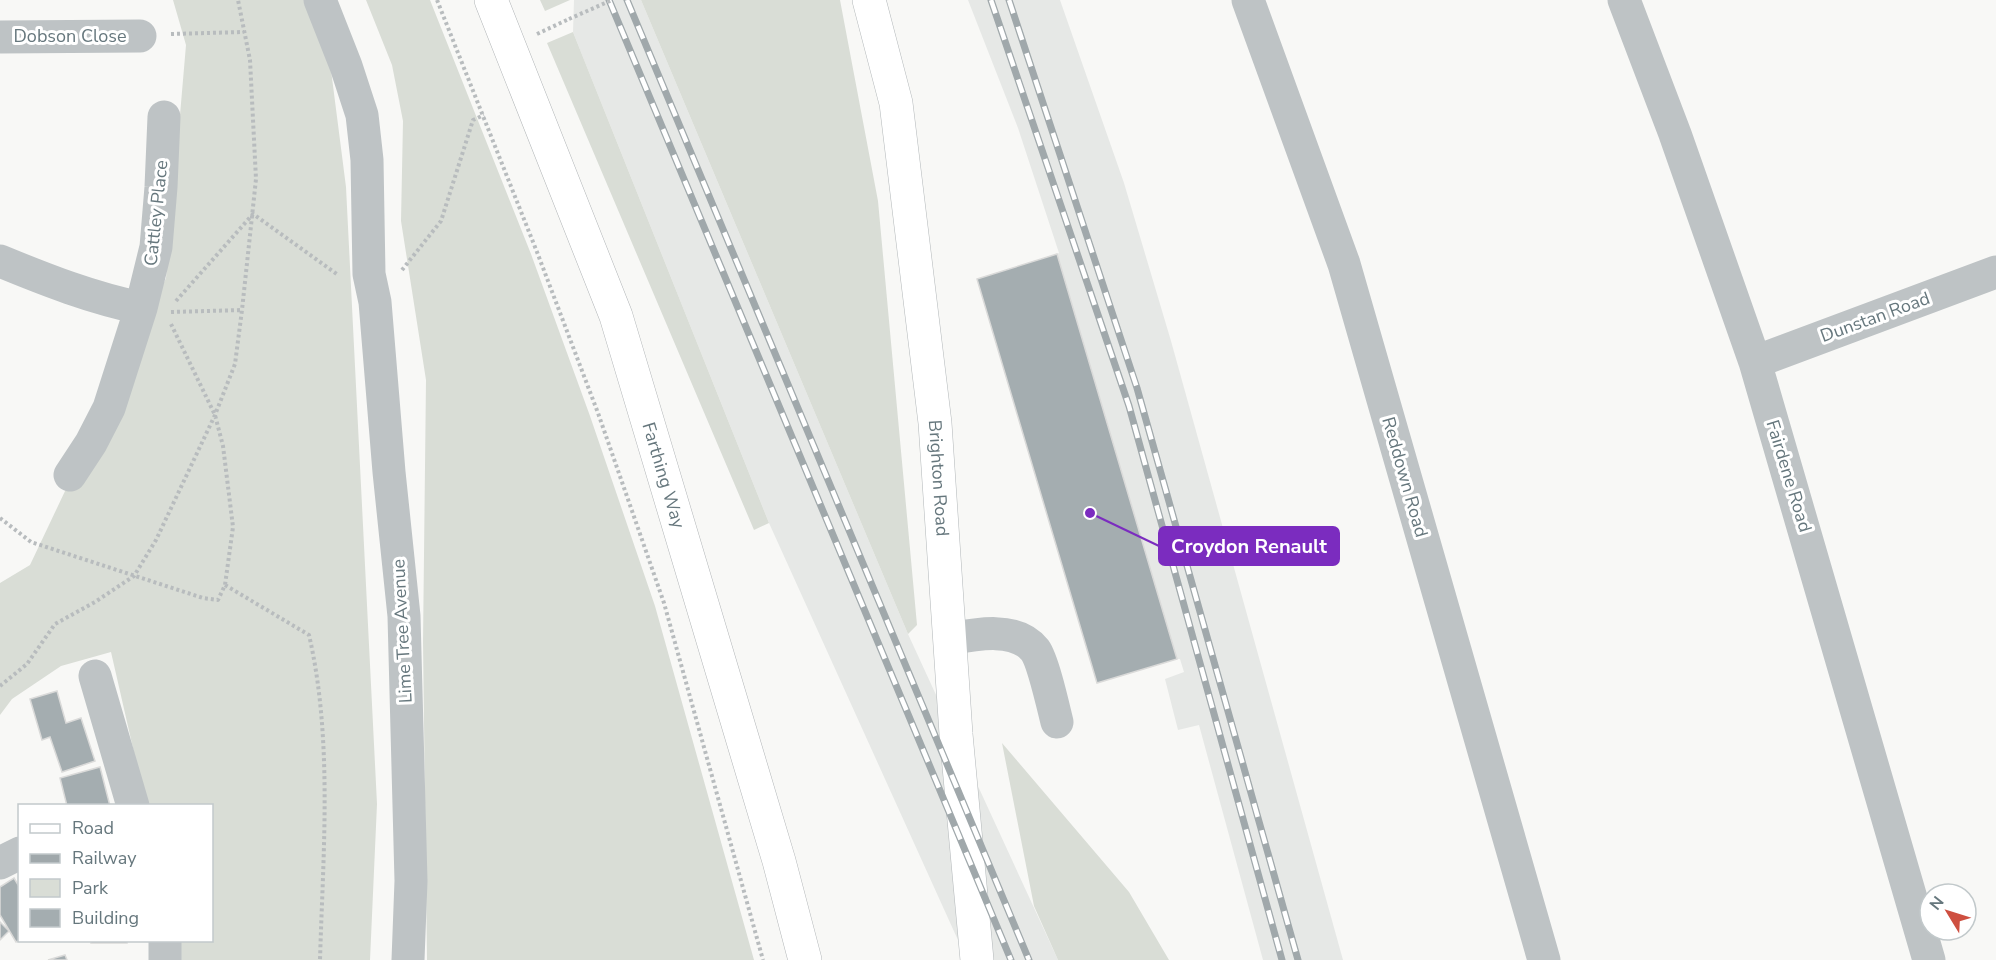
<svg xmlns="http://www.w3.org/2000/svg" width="1996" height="960" viewBox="0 0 1996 960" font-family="'Nunito Sans',sans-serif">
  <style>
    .built { fill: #e6e8e6 }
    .green { fill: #d9ddd6 }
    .building { fill: #a4adb0; stroke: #dadad9; stroke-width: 1.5 }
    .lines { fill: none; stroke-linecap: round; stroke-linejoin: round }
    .major-casing { stroke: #b2b7b9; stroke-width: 34 }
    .highway-casing { stroke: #b2b6b8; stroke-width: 34 }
    .path { stroke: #b8bcbe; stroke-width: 4; stroke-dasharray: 3 3; stroke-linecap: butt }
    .minor { stroke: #bec3c5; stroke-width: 33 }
    .major { stroke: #fff; stroke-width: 33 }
    .highway { stroke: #fff; stroke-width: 33 }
    .rail-casing { stroke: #a0a8ab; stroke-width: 7 }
    .rail { stroke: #fff; stroke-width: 4.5; stroke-dasharray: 14; stroke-linecap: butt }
    .path-bridge { stroke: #b8bcbe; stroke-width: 4; stroke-dasharray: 3 3; stroke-linecap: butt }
    .labels { text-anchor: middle; stroke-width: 6; stroke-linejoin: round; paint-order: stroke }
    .street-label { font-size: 18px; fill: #66777d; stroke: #fff }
    .leader { fill: none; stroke: #7b2cbf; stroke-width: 2 }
    .callout-dot { fill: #7b2cbf; stroke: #fff; stroke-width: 2 }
    .callout { fill: #7b2cbf; stroke: #7b2cbf; stroke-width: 2 }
    .callout-label { font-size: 20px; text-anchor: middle; font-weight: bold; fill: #fff }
  </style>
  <rect width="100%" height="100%" fill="#f8f8f6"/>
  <path class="built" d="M574,0H641L908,634L1058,960H967L769,523L573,32Z
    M968,0H1060L1124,183L1171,341L1343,960H1263L1199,725L1178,730L1165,679L1184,672L1180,659H1177L1057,254L1059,253L1018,128Z"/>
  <path class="green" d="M173,0H322L346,187L377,804L370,960H181L176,941L212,940V806L146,805L111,652L61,666L12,699L0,715V583L30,565L166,278L186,45Z
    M366,0H430L531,254L590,416L655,606L754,960H427L423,642L426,380L401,221L403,121L392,65Z
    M540,0H570L545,11Z
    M641,0H840L878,201L917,625L908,634Z
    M573,32L769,523L754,530L547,43Z
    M1002,743L1129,892L1169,960H1058L1034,906Z"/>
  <path class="building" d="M1057,254L1177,659L1097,683L977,279Z
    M57,691L66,723L81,718L95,761L62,772L50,737L42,740L30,699Z
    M100,767L110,806H67L60,778Z
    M14,878L20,888V940L16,942L0,915V887Z
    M0,922L9,931L0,940Z
    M91,940H127V943H91Z
    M65,955L67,960H48Z"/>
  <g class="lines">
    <defs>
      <g id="major">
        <path id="s1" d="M869,0L896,103L935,423L956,734L977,960"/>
      </g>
      <g id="highway">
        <path id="s2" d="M491,0L616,316L779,861L805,960"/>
      </g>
    </defs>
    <use href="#major" class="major-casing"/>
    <use href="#highway" class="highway-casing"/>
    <path class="path" d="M437,0L537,252L598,413L664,603L763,960
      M171,34L244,32
      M537,34L569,19
      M402,270L441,221L473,120L484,115
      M176,301L253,214L338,275
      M171,312L242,310
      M0,518L31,542L203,598L218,600L225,585L233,527L223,446L215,415L170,322
      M225,585L309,635C333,739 323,854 320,960
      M0,686L27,664L55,624L95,602L134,576L156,540L215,415L235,364L242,310L256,179L250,60L238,0"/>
    <path class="minor" d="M320,0L346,66L362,115L367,160L369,274L375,302L389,472L404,616L411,881L408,960
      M1248,0L1344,264L1544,960
      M1624,0L1675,134L1755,362L1929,960
      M0,37L140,36
      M0,261C46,280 92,298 141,308
      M1755,362L1996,272
      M70,475L91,443L109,408L141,308L156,247L161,187L164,117
      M950,639C976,634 1016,626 1035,650C1043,661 1053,706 1057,722
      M95,676L133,806
      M0,863L20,853
      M165,960V940"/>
    <use href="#major" class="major"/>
    <use href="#highway" class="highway"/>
    <defs>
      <path id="rail" d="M609,0L1011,960
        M627,0L1029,960
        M991,0L1129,406L1282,960
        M1009,0L1137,388L1298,960"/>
    </defs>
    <use href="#rail" class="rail-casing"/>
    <use href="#rail" class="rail"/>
    <path class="path-bridge" d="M569,19L612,0"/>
  </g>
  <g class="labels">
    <g class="street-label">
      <text x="70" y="42">Dobson Close</text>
      <text transform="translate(156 213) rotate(-84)" y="6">Cattley Place</text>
      <text transform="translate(1875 317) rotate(-20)" y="6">Dunstan Road</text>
      <text dy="6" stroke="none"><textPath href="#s2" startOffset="506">Farthing Way</textPath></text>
      <text transform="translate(1789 476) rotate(73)" y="6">Fairdene Road</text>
      <text transform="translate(1405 477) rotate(74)" y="6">Reddown Road</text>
      <text dy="6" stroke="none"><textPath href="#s1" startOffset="484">Brighton Road</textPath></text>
      <text transform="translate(402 631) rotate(-93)" y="6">Lime Tree Avenue</text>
    </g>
  </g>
  <path class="leader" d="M1090 513L1159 546"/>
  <circle class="callout-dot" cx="1090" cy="513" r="6"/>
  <rect class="callout" x="1159" y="527" width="180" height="38" rx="6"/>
  <g class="callout-label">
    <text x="1249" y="553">Croydon Renault</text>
  </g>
  <rect x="18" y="804" width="195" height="138" fill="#ffffff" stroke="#c2c9cb" stroke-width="1.5"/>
  <rect x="30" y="824" width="30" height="9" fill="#ffffff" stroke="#c2c9cb" stroke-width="1.5"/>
  <text x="72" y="834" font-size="18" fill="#66777d">Road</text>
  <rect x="30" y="854" width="30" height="9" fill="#a0a8ab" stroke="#c2c9cb" stroke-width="1.5"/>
  <text x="72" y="864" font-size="18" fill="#66777d">Railway</text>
  <rect x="30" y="879" width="30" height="18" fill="#d9ddd6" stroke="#c2c9cb" stroke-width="1.5"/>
  <text x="72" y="894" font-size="18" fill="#66777d">Park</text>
  <rect x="30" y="909" width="30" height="18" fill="#a4adb0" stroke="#c2c9cb" stroke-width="1.5"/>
  <text x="72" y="924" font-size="18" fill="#66777d">Building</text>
  <g transform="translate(1948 912) rotate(308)"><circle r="28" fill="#ffffff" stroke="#c2c9cb" stroke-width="1.5"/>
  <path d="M0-4.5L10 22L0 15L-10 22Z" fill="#ce4f40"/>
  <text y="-9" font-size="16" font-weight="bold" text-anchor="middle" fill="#66777d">N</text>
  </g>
</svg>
